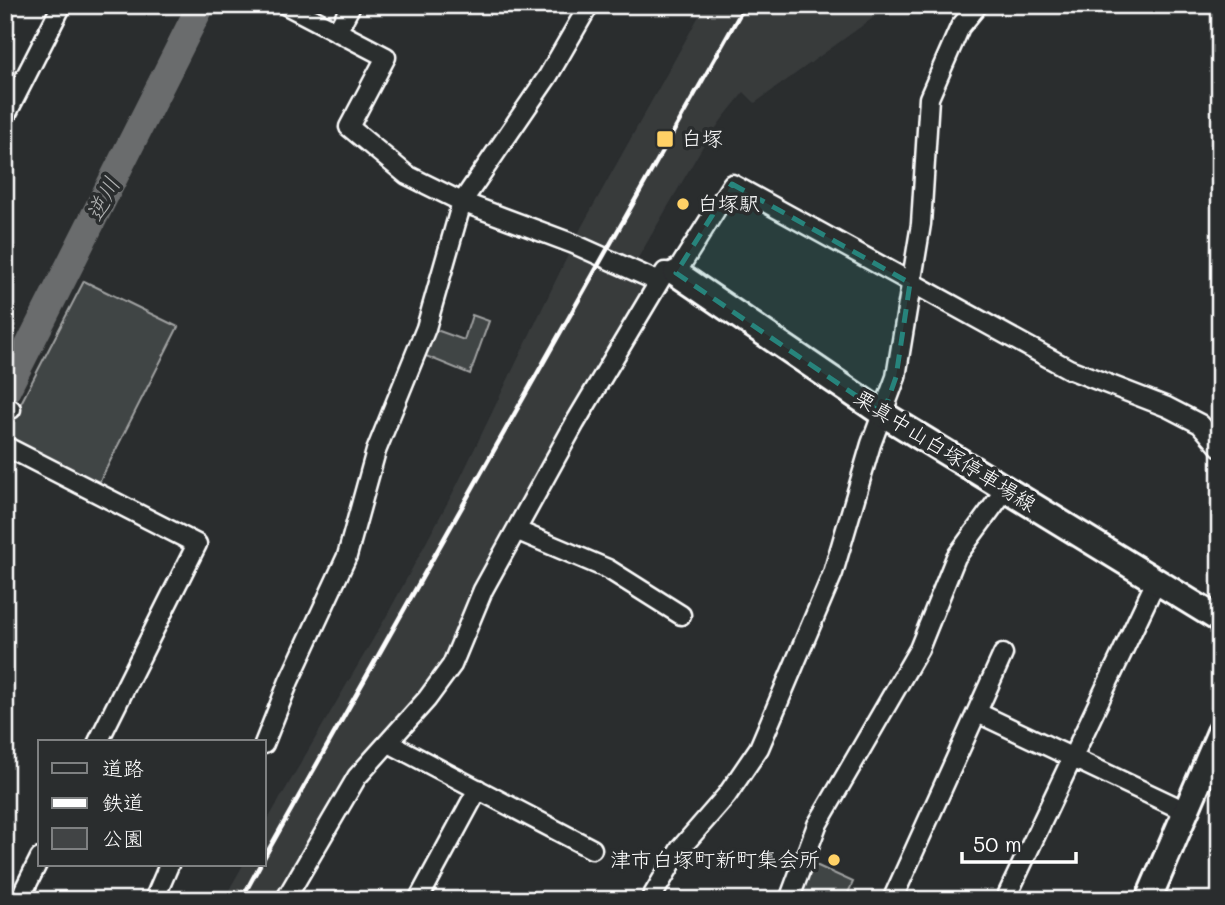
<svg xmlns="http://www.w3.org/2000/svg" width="1225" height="905" viewBox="0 0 1225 905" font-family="Mali,'Klee One',sans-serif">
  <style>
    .built { fill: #373a3b }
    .green { fill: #414445; stroke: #a0a2a2; stroke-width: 2 }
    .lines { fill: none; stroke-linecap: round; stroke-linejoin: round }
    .river { stroke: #6a6c6d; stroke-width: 28 }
    .street-casing { stroke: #fff; stroke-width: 23 }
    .secondary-casing { stroke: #fff; stroke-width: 30 }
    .street { stroke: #2a2d2e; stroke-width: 18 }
    .secondary { stroke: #2a2d2e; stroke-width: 24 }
    .rail { stroke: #fff; stroke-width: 4.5 }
    .marked { fill: #27847c; fill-opacity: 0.2; stroke: #27847c; stroke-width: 5; stroke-dasharray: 14 9; stroke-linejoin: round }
    .poi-dot { fill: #ffd166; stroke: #2a2d2e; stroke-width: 2.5 }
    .labels { text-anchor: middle; stroke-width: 7; stroke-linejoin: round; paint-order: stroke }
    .poi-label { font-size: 21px; fill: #fff; stroke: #2a2d2e; text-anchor: start }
    .street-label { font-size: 21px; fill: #fff; stroke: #2a2d2e }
    .water-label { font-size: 23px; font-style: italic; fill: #b4b6b6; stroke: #2a2d2e }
  </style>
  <rect width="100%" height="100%" fill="#2a2d2e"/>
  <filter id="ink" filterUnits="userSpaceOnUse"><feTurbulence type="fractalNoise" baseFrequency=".0143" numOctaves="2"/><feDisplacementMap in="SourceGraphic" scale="14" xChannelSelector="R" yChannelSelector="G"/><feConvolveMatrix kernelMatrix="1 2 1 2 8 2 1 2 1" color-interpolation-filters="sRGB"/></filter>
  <g filter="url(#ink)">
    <path class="built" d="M705,5H891L755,103L744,92L723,118L703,146L634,265L649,281L450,660L280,900L225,897L243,865H264V826L386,617L457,485L582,226Z"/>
    <path class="green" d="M84,281L178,327L98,485L5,440V434Z
      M472,315L489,321L470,374L421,354L431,328L464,340Z
      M807,861L853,882L848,893L863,900H793Z"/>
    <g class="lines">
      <path class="river" d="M5,393L201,5"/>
      <defs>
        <path id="street" d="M286,5L386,57L349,127L407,175L462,202L574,244L659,282
          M337,32L351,5
          M5,117L62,5
          M5,406L11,409
          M5,446L197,544L98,742
          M518,531L608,569L681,615
          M978,713L1185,811
          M389,743L592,849
          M264,744L289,681L347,556L376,451L426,328L462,202L548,76L589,5
          M19,900L40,858
          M154,900L169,865
          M285,900L357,777L427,699L452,665L483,590L575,423L665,272L676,273L732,184L1069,369L1167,407L1200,424L1220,447
          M418,900L478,789
          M650,900L680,849L727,795L759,748L833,573L871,444L896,377L921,224L929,98L960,27L978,5
          M789,900L817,825L919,649L956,557L1005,490
          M892,900L1003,654
          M1005,900L1156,581"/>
        <path id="secondary" d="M676,273L883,414L1220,620
          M1148,900L1220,732"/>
      </defs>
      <use href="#street" class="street-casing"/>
      <use href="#secondary" class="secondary-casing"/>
      <use href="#street" class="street"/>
      <use href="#secondary" class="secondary"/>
      <path class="rail" d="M264,858L745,5
        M241,900L260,865"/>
    </g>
  </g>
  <path class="marked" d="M732,184L910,283L896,377L883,414L676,273Z"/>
  <g class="poi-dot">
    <rect x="656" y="130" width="18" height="18" rx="3.5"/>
    <circle cx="683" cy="204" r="7"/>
    <circle cx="834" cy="860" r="7"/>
  </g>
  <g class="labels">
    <g class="poi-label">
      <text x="681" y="146">白塚</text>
      <text x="697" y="211">白塚駅</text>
      <text x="820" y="867" text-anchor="end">津市白塚町新町集会所</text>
    </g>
    <g class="street-label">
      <text transform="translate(945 451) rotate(32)" y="7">栗真中山白塚停車場線</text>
    </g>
    <g class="water-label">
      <text transform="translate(103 199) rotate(-63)" y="8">逆川</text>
    </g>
  </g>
  <rect width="1225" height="905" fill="none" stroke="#2a2d2e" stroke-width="28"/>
  <rect x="14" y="14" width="1197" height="877" fill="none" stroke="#fff" stroke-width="2.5" filter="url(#ink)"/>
  <rect x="38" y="740" width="228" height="126" fill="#2a2d2e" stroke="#7f8182" stroke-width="2"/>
  <rect x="52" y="763" width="35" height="10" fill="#2a2d2e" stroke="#7f8182" stroke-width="2"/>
  <text x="102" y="776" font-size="21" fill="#ffffff">道路</text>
  <rect x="52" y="798" width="35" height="10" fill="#ffffff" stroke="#7f8182" stroke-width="2"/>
  <text x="102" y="810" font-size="21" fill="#ffffff">鉄道</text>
  <rect x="52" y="828" width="35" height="21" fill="#414445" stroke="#7f8182" stroke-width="2"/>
  <text x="102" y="846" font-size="21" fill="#ffffff">公園</text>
  <path d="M962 852v10h114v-10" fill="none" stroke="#ffffff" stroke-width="3.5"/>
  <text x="973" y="852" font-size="21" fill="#ffffff" stroke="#2a2d2e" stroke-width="5" paint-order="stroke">50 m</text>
</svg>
